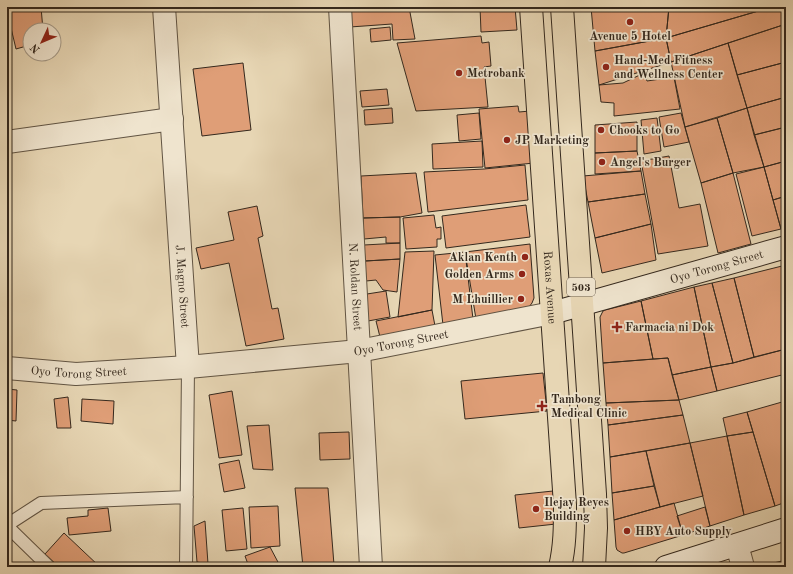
<svg xmlns="http://www.w3.org/2000/svg" width="793" height="574" viewBox="0 0 793 574" font-family="'Old Standard TT',serif">
  <style>
    .building { fill: #df9e77; stroke: #34281d }
    .lines { fill: none; stroke-linecap: round; stroke-linejoin: round }
    .lane-casing { stroke: #615443; stroke-width: 14 }
    .street-casing { stroke: #615443; stroke-width: 24 }
    .secondary-casing { stroke: #34281d; stroke-width: 24 }
    .primary-casing { stroke: #34281d; stroke-width: 24 }
    .lane { stroke: #efe4ce; stroke-width: 12 }
    .street { stroke: #efe4ce; stroke-width: 22 }
    .secondary { stroke: #efe4ce; stroke-width: 22 }
    .primary { stroke: #e7d6b4; stroke-width: 22 }
    .poi-dot { fill: #8f2418; stroke: #efe4ce; stroke-width: 1.5 }
    .labels { text-anchor: middle; stroke-width: 3.5; stroke-linejoin: round; paint-order: stroke }
    .shield { fill: #efe4ce; stroke: #6c6052; stroke-width: 1 }
    .shield-label { font-size: 11px; font-weight: bold; fill: #34281d }
    .poi-label { font-size: 12px; font-weight: bold; fill: #34281d; stroke: #efe4ce; text-anchor: start }
    .street-label { font-size: 12px; fill: #34281d; stroke: #efe4ce }
  </style>
  <rect width="100%" height="100%" fill="#e7d6b4"/>
  <filter id="stains"><feTurbulence type="fractalNoise" baseFrequency=".005" numOctaves="4"/><feColorMatrix values="0 0 0 0 .2 0 0 0 0 .09 0 0 0 0 .02 0 0 0 .5 -.17"/></filter>
  <radialGradient id="worn" r=".72"><stop offset=".6" stop-color="#630" stop-opacity="0"/><stop offset="1" stop-color="#630" stop-opacity=".3"/></radialGradient>
  <path class="building" d="M7,7H41L43,30H30V45L16,49L7,11Z
    M349,7H409L415,39L393,40L392,24L350,27Z
    M480,7H515L517,30L481,32Z
    M591,7H669L666,38L595,51Z
    M669,7H772L666,38Z
    M772,7H786V24L671,62L666,38Z
    M786,24V62L737,75L728,43Z
    M390,27L391,40L371,42L370,29Z
    M481,36L482,43L489,42L491,66L484,67L488,107L416,111L397,43Z
    M666,38L671,62L599,85L595,51Z
    M728,43L747,108L685,127L671,62Z
    M786,62V97L747,108L737,75Z
    M243,63L251,130L202,136L193,69Z
    M644,73L647,81L674,77L680,109L614,116V103L601,102L599,85L623,83Z
    M387,89L389,105L362,107L360,91Z
    M786,97V127L754,135L747,108Z
    M518,106L519,112L530,111L534,163L485,168L479,109Z
    M392,108L393,123L365,125L364,110Z
    M747,108L764,167L733,173L717,118Z
    M479,113L481,139L459,141L457,115Z
    M681,113L689,142L664,147L659,117Z
    M657,118L661,151L644,154L641,120Z
    M717,118L733,173L701,183L685,127Z
    M637,122V151L595,153V125Z
    M786,127V161L764,167L754,135Z
    M482,141L483,167L433,169L432,144Z
    M637,151L641,171L595,174V153Z
    M669,156L679,208L700,204L708,246L658,254L641,161Z
    M786,161V196L773,200L764,167Z
    M525,165L528,200L428,212L424,172L484,169Z
    M764,167L781,229L752,236L736,174Z
    M641,171L645,194L588,202L583,176Z
    M416,173L422,213L400,217L363,218L361,176Z
    M733,173L751,244L718,253L701,183Z
    M645,194L651,224L595,238L588,202Z
    M786,196V228L781,229L773,200Z
    M526,205L530,237L446,248L442,216Z
    M257,206L263,236L258,238L272,309L278,308L284,339L246,346L229,263L201,269L196,248L234,240L228,212Z
    M434,215L436,228L441,227V239H437V247L406,249L403,218Z
    M400,217V243H386V237L364,239L363,218Z
    M651,224L656,260L602,273L595,238Z
    M400,243V259L365,261L364,245Z
    M530,244L534,298L532,303L529,307L476,319L465,252Z
    M434,251L432,310L398,317L405,252Z
    M465,252L473,319L443,325L435,255Z
    M400,259L397,292L383,290L376,280L366,281L365,261Z
    M786,265V349L754,357L734,278Z
    M734,278L754,357L733,363L712,283Z
    M712,283L733,363L711,367L694,287Z
    M694,287L711,367L672,375L668,358L653,359L641,301Z
    M386,291L390,317L368,321L367,294Z
    M641,301L653,359L603,363L600,317L603,311L605,310Z
    M432,310L435,326L380,337L376,321Z
    M786,349V374L717,391L711,367L733,363Z
    M668,358L679,400L606,403L603,363Z
    M711,367L717,391L679,400L672,375Z
    M543,373L547,411L465,419L461,381Z
    M7,389L17,390L16,421L7,420Z
    M232,391L242,455L219,458L209,395Z
    M68,397L71,428H57L54,399Z
    M82,399L114,401L113,424L81,421Z
    M679,400L683,415L608,425L606,403Z
    M786,401V416L782,402Z
    M782,402L786,416V502L775,506L747,412Z
    M747,412L753,432L727,436L723,418Z
    M683,415L690,443L610,457L608,425Z
    M269,425L273,470L253,469L247,426Z
    M349,432L350,459L320,460L319,433Z
    M753,432L775,506L744,515L727,436Z
    M727,436L744,515L710,526L690,443Z
    M690,443L703,496L660,507L646,451Z
    M646,451L654,486L612,493L610,457Z
    M239,460L245,488L224,492L219,464Z
    M654,486L660,507L614,520L612,493Z
    M295,488H328L334,565L315,567H303Z
    M553,491L556,524L519,528L515,495Z
    M674,503L683,535L624,553H622L617,550L616,547L614,520Z
    M278,506L280,546L251,548L249,507Z
    M705,507L710,526L683,535L677,516Z
    M108,508L111,531L69,535L67,518L88,516V510Z
    M243,508L247,549L226,551L222,510Z
    M205,521L208,564L197,562L194,526Z
    M64,533L100,567H59L45,554Z
    M270,547L279,564L268,567H249L245,556Z
    M786,560V567H757Z
    M334,565V567H315Z"/>
  <g class="lines">
    <defs>
      <path id="lane" d="M7,525L41,503L187,497
        M7,526L49,567
        M186,567L188,367"/>
      <g id="street">
        <path id="s1" d="M164,7L188,367"/>
        <path id="s2" d="M340,7L371,567"/>
        <path d="M7,142L172,119"/>
        <path id="s3" d="M7,368L76,374L188,367L359,351L552,313"/>
        <path d="M737,545L743,567"/>
      </g>
      <g id="secondary">
        <path id="s4" d="M552,313L786,247"/>
        <path d="M666,567L786,529"/>
      </g>
      <g id="primary">
        <path id="s5" d="M531,7L565,505C565,526 565,546 560,567"/>
        <path d="M562,7L595,494L596,528L594,567"/>
      </g>
    </defs>
    <use href="#lane" class="lane-casing"/>
    <use href="#street" class="street-casing"/>
    <use href="#secondary" class="secondary-casing"/>
    <use href="#primary" class="primary-casing"/>
    <use href="#lane" class="lane"/>
    <use href="#street" class="street"/>
    <use href="#secondary" class="secondary"/>
    <use href="#primary" class="primary"/>
  </g>
  <g class="poi-dot">
    <circle cx="630" cy="22" r="4"/>
    <circle cx="606" cy="67" r="4"/>
    <circle cx="459" cy="73" r="4"/>
    <circle cx="601" cy="130" r="4"/>
    <circle cx="507" cy="140" r="4"/>
    <circle cx="602" cy="162" r="4"/>
    <circle cx="525" cy="257" r="4"/>
    <circle cx="522" cy="274" r="4"/>
    <circle cx="521" cy="299" r="4"/>
    <path d="M615 321h4v4h4v4h-4v4h-4v-4h-4v-4h4z"/>
    <path d="M540 400h4v4h4v4h-4v4h-4v-4h-4v-4h4z"/>
    <circle cx="536" cy="509" r="4"/>
    <circle cx="627" cy="531" r="4"/>
  </g>
  <g class="labels">
    <rect class="shield" x="567" y="278" width="28" height="18" rx="3"/>
    <g class="shield-label">
      <text x="581" y="291">503</text>
    </g>
    <g class="poi-label">
      <text x="630" y="40" text-anchor="middle">Avenue 5 Hotel</text>
      <text x="614" y="64">Hand-Med Fitness<tspan x="614" dy="14">and Wellness Center</tspan></text>
      <text x="467" y="77">Metrobank</text>
      <text x="609" y="134">Chooks to Go</text>
      <text x="515" y="144">JP Marketing</text>
      <text x="610" y="166">Angel's Burger</text>
      <text x="517" y="261" text-anchor="end">Aklan Kenth</text>
      <text x="514" y="278" text-anchor="end">Golden Arms</text>
      <text x="513" y="303" text-anchor="end">M Lhuillier</text>
      <text x="625" y="331">Farmacia ni Dok</text>
      <text x="551" y="403">Tambong<tspan x="551" dy="14">Medical Clinic</tspan></text>
      <text x="544" y="506">Ilejay Reyes<tspan x="544" dy="14">Building</tspan></text>
      <text x="635" y="535">HBY Auto Supply</text>
    </g>
    <g class="street-label">
      <text dy="4" stroke="none"><textPath href="#s4" startOffset="171">Oyo Torong Street</textPath></text>
      <text dy="4" stroke="none"><textPath href="#s1" startOffset="280">J. Magno Street</textPath></text>
      <text dy="4" stroke="none"><textPath href="#s2" startOffset="280">N. Roldan Street</textPath></text>
      <text dy="4" stroke="none"><textPath href="#s5" startOffset="281">Roxas Avenue</textPath></text>
      <text dy="4" stroke="none"><textPath href="#s3" startOffset="396">Oyo Torong Street</textPath></text>
      <text dy="4" stroke="none"><textPath href="#s3" startOffset="72">Oyo Torong Street</textPath></text>
    </g>
  </g>
  <rect width="793" height="574" fill="none" stroke="#e7d6b4" stroke-width="24"/>
  <rect x="8" y="8" width="777" height="558" fill="none" stroke="#34281d" stroke-width="2"/>
  <rect x="12" y="12" width="769" height="550" fill="none" stroke="#34281d"/>
  <g transform="translate(42 42) rotate(226)"><circle r="19" fill="#efe4ce" stroke="#a49987"/>
  <path d="M0-3L7 15L0 10L-7 15Z" fill="#8f2418"/>
  <text y="-6" font-size="11" font-weight="bold" text-anchor="middle" fill="#34281d">N</text>
  </g>
  <rect width="100%" height="100%" filter="url(#stains)"/>
  <rect width="100%" height="100%" fill="url(#worn)"/>
</svg>
